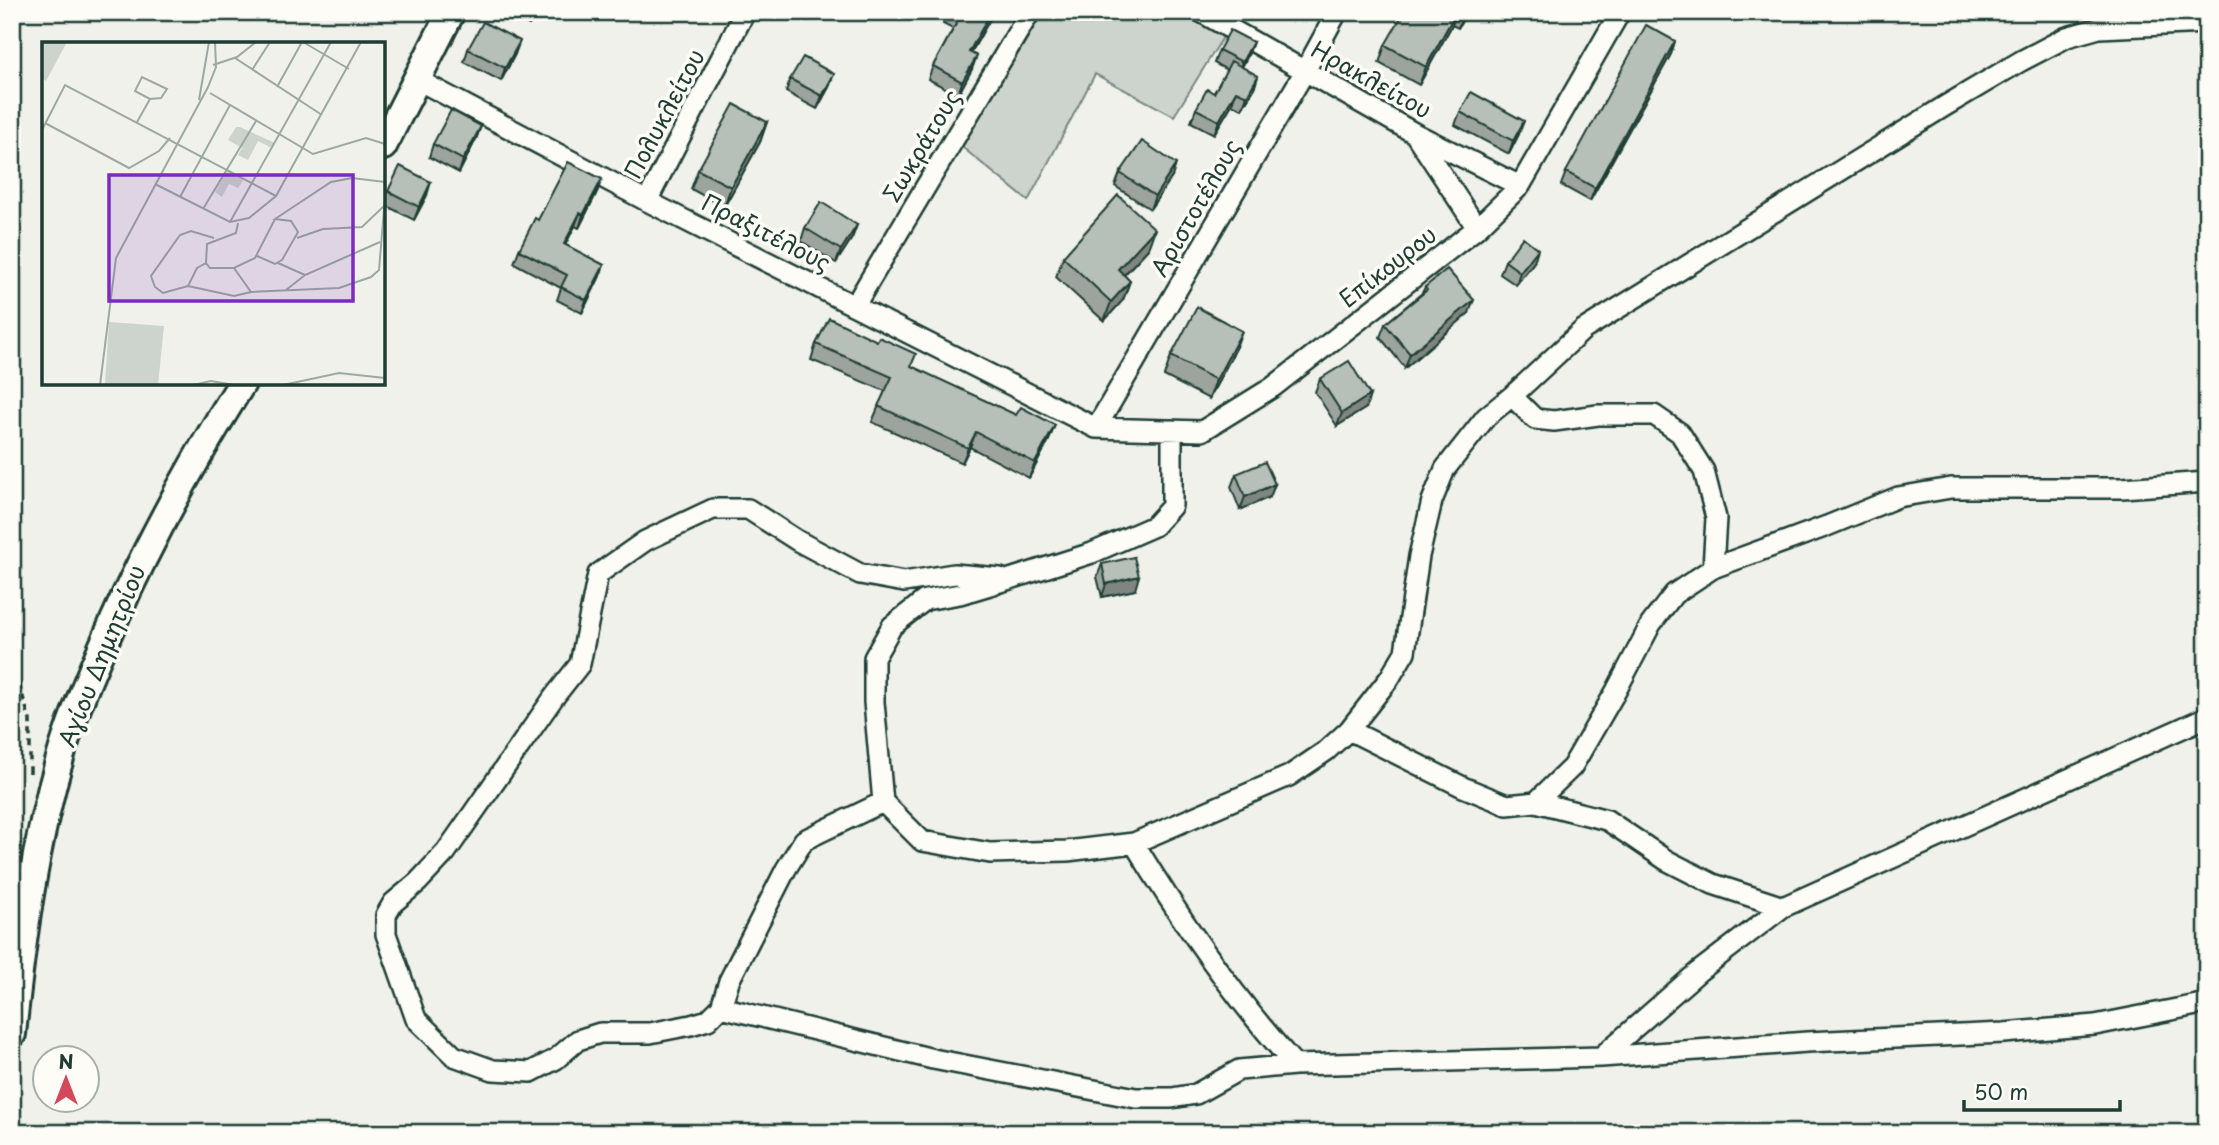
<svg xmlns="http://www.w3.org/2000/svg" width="2219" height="1145" viewBox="0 0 2219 1145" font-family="'Playpen Sans',sans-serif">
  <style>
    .green { fill: #cdd3cd; stroke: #768880; stroke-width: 2 }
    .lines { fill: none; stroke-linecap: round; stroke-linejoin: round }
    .street-casing { stroke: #1f3d34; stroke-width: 24 }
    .secondary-casing { stroke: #1f3d34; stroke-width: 32 }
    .path { stroke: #1f3d34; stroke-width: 3.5; stroke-dasharray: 7 5; stroke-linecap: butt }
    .street { stroke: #fdfcf7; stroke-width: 19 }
    .secondary { stroke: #fdfcf7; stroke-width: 26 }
    .wall { fill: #9da49e; stroke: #1f3d34; stroke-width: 2 }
    .shaded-wall { fill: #7f8681; stroke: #1f3d34; stroke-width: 2 }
    .building { fill: #b6bfb8; stroke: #1f3d34; stroke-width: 2 }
    .labels { text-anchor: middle; stroke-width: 7; stroke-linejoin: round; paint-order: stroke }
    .street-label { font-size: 23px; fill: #1f3d34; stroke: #fdfcf7 }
    .inset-road { fill: none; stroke: #9ca9a2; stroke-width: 2 }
    .view { fill: #7b2cbf; fill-opacity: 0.15; stroke: #7b2cbf; stroke-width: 3.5 }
    .inset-edge { fill: none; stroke: #1f3d34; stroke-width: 3.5 }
  </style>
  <rect width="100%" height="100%" fill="#f0f1eb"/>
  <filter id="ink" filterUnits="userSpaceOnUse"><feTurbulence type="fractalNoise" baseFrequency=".0143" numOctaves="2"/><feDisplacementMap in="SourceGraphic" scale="14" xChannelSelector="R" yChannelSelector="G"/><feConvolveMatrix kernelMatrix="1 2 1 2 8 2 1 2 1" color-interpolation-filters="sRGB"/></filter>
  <g filter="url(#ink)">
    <path class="green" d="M1043,12H1182L1225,34L1174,116L1095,74L1028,201L962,147Z"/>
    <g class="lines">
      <defs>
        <path id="street" d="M1201,12L1414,133L1520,186
          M416,79L647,201L1096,428L1202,431L1273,387L1477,228L1520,186L1620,12
          M1415,134L1477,228
          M647,201L745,12
          M855,305L1030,12
          M1096,428L1305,71L1337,12
          M1172,430V506L1154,526L1092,553L1010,579L960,594L925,600L892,626L874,658V702L883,802L922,841L990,853L1067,851L1134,843L1289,776L1326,751L1349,730L1389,679L1405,652L1419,556L1432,501L1445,469L1486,417L1512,396
          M1713,568L1827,526L1898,497L1951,488H2122L2207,482
          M1349,730L1463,787L1507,805L1536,802L1572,767L1616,691L1651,624L1674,594L1713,568L1716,518L1704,471L1680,433L1654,415H1598L1554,421L1535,419L1512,396L1583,330L1945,106L2021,61L2067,37L2099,28L2207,23
          M883,802L804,840L786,869L729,981L721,1007L933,1059L1136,1098H1172L1196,1094L1239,1070L1295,1065C1233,997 1182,922 1134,843
          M1536,802L1607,820L1666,860L1713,884L1783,907
          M721,1007L708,1020L691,1025L650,1033H600L578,1040L556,1059L531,1072L493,1070L454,1056L416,1019L386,934V915L393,903L418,882L446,852L554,697L580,664L598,574L645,541L713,509H748L798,541L860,574L904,582L954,574L1000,578
          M1601,1057L1698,972L1783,907L2207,717
          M1295,1065L1601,1057L1807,1042L2004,1033L2095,1025L2207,1003"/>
        <path id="secondary" d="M383,146L451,12
          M12,1034C22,938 35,841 63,748C76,706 94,665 112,625C150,539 192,463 242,383"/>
      </defs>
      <use href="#street" class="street-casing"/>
      <use href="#secondary" class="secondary-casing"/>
      <path class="path" d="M12,661L30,720V773"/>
      <use href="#street" class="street"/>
      <use href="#secondary" class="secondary"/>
    </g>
    <path class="wall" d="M504,12H535L529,25Z
      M947,12H994L971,53L972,69L958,95L928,79L933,66L953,29L943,24Z
      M1278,12H1289L1286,17Z
      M1435,12H1467L1458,28L1452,25L1419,85L1379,63L1385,45Z
      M1675,41L1671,54L1590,201L1561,185L1566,172Z
      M1253,42L1248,55L1242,67L1258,76L1254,89L1242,109L1232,104L1214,134L1191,122L1196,109L1214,93L1227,70L1214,63L1219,50Z
      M468,49L515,54L501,81L464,62Z
      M790,79L829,87L817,109L786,92Z
      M1460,112L1519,134L1509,154L1455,125Z
      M767,122L760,142L724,207L691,189L698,170Z
      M481,126L476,139L459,173L429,157L433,144Z
      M1120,173L1172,177L1150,209L1115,186Z
      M388,191L427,195L414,220L383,204Z
      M597,192L579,228L575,226L565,245L604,265L599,278L582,313L557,300L561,288L514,263L519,250L538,220Z
      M857,225L852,238L836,263L801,241L805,228Z
      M1148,249L1124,275L1130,281L1123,300L1104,321L1056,277L1063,257Z
      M1505,261L1534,262L1516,285L1500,274Z
      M1425,287L1469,313L1405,368L1380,337L1385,324L1422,293Z
      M816,344L912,367L1016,415L1055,425L1049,440L1029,478L970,447L962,463L872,422L885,391L811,360Z
      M1235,350L1209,399L1164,376L1171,356Z
      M1320,379L1366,408L1337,426L1315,392Z
      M1236,474L1275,484L1270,497L1240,510L1231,487Z
      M1102,564L1135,590L1102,597L1097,577Z"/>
    <path class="shaded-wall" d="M991,12H994L964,65L969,52Z
      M1456,12H1457L1452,25L1419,85L1426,67Z
      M1464,12H1467L1458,28Z
      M520,41L515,54L501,81L505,68Z
      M1675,41L1671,54L1590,201L1595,188Z
      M1253,42L1248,55L1237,76L1242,62Z
      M977,56L972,69L958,95L962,82Z
      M834,74L829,87L817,109L822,96Z
      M1258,76L1254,89L1242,109L1247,96Z
      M1236,91L1232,104L1214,134L1219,121Z
      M1524,121L1519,134L1509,154L1513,141Z
      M767,122L760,142L724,207L731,187Z
      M481,126L476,139L459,173L463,160Z
      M1176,164L1172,177L1150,209L1155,196Z
      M602,179L597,192L579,228L583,215Z
      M431,182L427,195L414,220L419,207Z
      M580,213L575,226L559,257L564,244Z
      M857,225L852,238L836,263L841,250Z
      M1155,229L1148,249L1111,289L1118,269Z
      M1538,249L1534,262L1516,285L1520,272Z
      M604,265L599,278L582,313L586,300Z
      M1130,281L1123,300L1104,321L1111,302Z
      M1474,300L1469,313L1405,368L1410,354Z
      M1242,331L1235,350L1209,399L1216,380Z
      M1370,395L1366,408L1337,426L1342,413Z
      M1055,425L1049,440L1029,478L1035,463Z
      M976,432L970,447L962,463L968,448Z
      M1275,484L1270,497L1240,510L1245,497Z
      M1139,576L1135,590L1102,597L1106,584Z"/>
    <path class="building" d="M951,12H991L969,52L977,56L962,82L933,66L960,17Z
      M1404,12H1456L1426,67L1385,45Z
      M483,22L520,41L505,68L468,49Z
      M1646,25L1675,41L1595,188L1566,172Z
      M1230,30L1253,42L1242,62L1219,50Z
      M803,57L834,74L822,96L790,79Z
      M1231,61L1258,76L1247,96L1236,91L1219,121L1196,109L1207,89L1214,93Z
      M1471,92L1524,121L1513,141L1460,112Z
      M734,104L767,122L731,187L698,170Z
      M451,110L481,126L463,160L433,144Z
      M1142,141L1176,164L1155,196L1120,173Z
      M568,162L602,179L583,215L580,213L564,244L604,265L586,300L561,287L567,275L519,250L535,218L538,220Z
      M400,166L431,182L419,207L388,191Z
      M1118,195L1155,229L1118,269L1130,281L1111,302L1063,257Z
      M821,202L857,225L841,250L805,228Z
      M1523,237L1538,249L1520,272L1505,261Z
      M1447,269L1474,300L1410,354L1385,324L1427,290L1425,287Z
      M1197,307L1242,331L1216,380L1171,356Z
      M829,318L877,341L879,337L916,354L911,366L1016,415L1021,407L1055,425L1035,463L976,432L968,448L878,406L892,377L816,344Z
      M1349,361L1370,395L1342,413L1320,379Z
      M1265,462L1275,484L1245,497L1236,474Z
      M1134,557L1139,576L1106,584L1102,564Z"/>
  </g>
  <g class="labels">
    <g class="street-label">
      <text transform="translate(1371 80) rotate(29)" y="8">Ηρακλείτου</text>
      <text transform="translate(665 114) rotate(-62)" y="8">Πολυκλείτου</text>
      <text transform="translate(922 146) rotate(-59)" y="8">Σωκράτους</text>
      <text transform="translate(1196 208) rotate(-60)" y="8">Αριστοτέλους</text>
      <text transform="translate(766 233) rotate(27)" y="8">Πραξιτέλους</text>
      <text transform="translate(1388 267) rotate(-38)" y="8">Επίκουρου</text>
      <text transform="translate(102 656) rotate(-68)" y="8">Αγίου Δημητρίου</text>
    </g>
  </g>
  <g transform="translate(42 42)">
    <rect width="343" height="343" fill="#f0f1eb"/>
    <path d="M25,0L4,39L0,36V0ZM194,85H198L233,101L230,106L216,99L206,118L196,113L200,106L186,98ZM186,127L202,137L196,146L187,142L180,155L173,150ZM67,280L122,284L116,343L63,342Z" fill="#cdd3cd"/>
    <path class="inset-road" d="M261,0L307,27M193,16L280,73M171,23L195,15L214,0M210,28L228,0M235,45L260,0M168,51L271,112L324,96L343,102M157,58L167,0M95,80L108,57L119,56L125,47L100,35L93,49L108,57M3,81L87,126L117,109L128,96M0,88L23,43L234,154M113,142L188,180L207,176L234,154L319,0M138,155L188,63M161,167L214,79M188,180L289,0M196,181L194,191L165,202L164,221L168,226H192L213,216L233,177M255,196L281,187L320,185L342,164M215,214L233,222L240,218L256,190L249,179L233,177L289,140L310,136L343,140M164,221L155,226L146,244L192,254L209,250L192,226M236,221L263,233M146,244L121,251L113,245L109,234L138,193L149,189L172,196M244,248L263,233L338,200M209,250L297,246L329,235L337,228L343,155M58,343L74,216L166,45L174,25L173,0M151,343L169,339L192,343M241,343L297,331L343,336"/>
    <path class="view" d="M67,133H311V259H67Z"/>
    <rect width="343" height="343" class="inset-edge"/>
  </g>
  <rect width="2219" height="1145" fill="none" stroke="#fdfcf7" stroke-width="42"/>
  <rect x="21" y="21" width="2177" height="1103" fill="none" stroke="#1f3d34" stroke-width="2.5" filter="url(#ink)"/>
  <g transform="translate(66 1079)"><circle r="33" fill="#fdfcf7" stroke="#a4b0a9" stroke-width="2"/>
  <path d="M0-5L12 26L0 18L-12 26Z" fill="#d1495b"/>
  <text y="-10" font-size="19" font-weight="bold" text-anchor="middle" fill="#1f3d34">N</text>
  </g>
  <path d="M1964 1100v10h156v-10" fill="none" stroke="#1f3d34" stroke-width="3.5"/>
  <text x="1974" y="1100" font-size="21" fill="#1f3d34" stroke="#fdfcf7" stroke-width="5" paint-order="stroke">50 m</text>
</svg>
